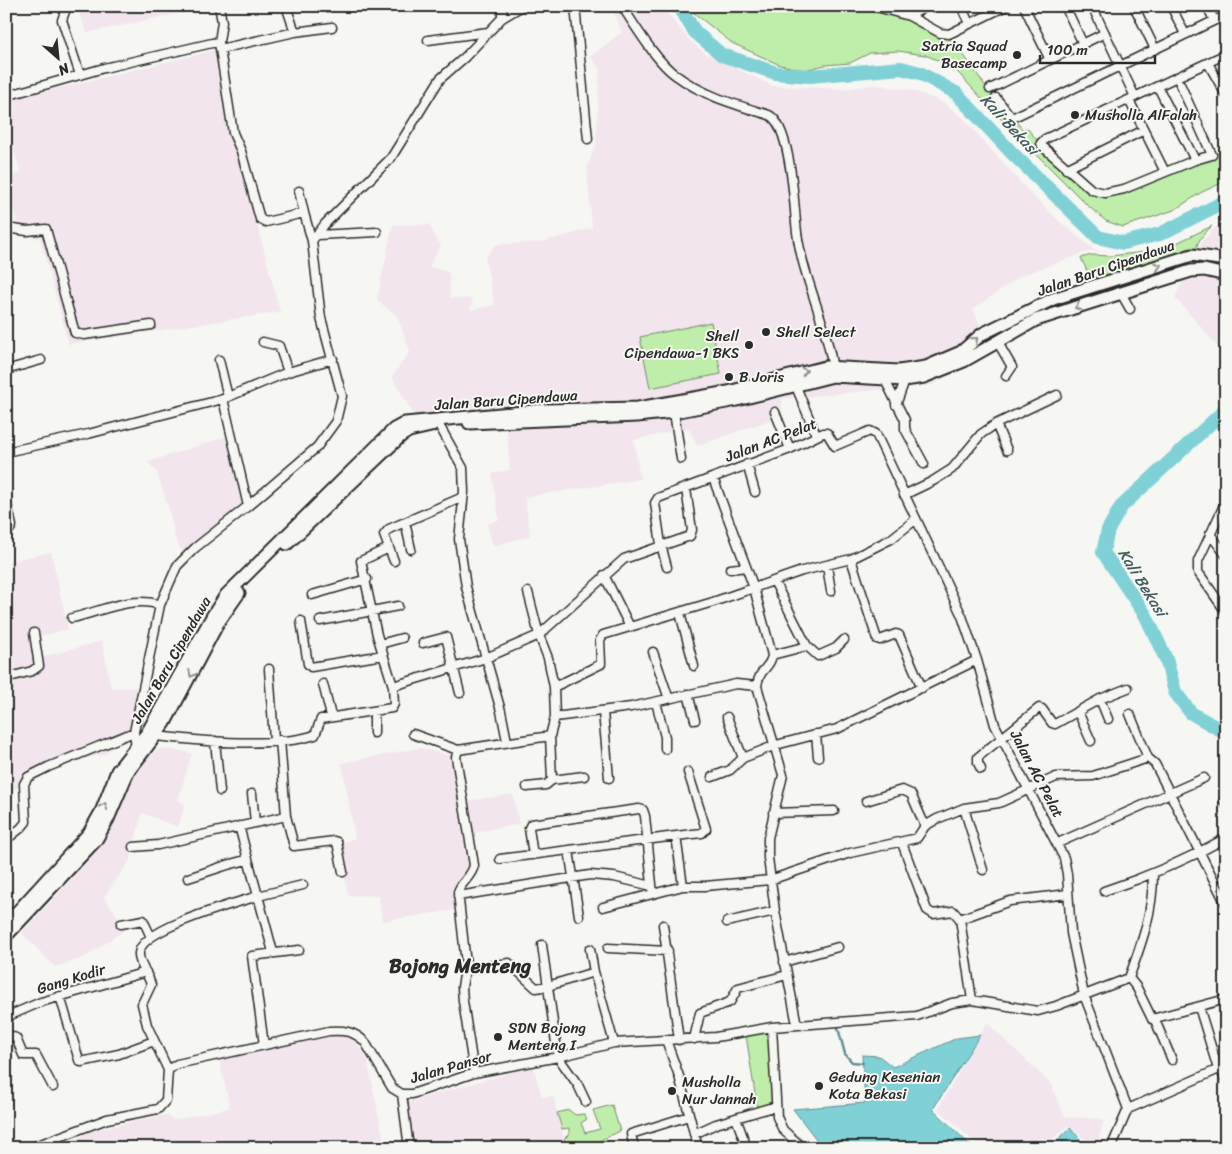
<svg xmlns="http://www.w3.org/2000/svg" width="1232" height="1154" viewBox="0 0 1232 1154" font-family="Sriracha,sans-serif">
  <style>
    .built { fill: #f2e5ee }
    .green { fill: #bfedaa; stroke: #758c6a }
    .water { fill: #80d1d6; stroke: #5e8f92 }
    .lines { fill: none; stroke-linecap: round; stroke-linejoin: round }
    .stream { stroke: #5e8f92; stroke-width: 2.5 }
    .river { stroke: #80d1d6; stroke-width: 14 }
    .minor-casing { stroke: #2b2b2b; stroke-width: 11 }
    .secondary-casing { stroke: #2b2b2b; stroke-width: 15 }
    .minor { stroke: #f6f6f2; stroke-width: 8 }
    .secondary { stroke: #f6f6f2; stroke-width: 11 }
    .oneway { stroke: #90908e }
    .poi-dot { fill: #2b2b2b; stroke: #f6f6f2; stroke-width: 2 }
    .labels { text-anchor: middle; stroke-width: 4; stroke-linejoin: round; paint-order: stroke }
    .poi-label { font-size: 15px; fill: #2b2b2b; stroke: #f6f6f2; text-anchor: start }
    .street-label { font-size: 15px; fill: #2b2b2b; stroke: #f6f6f2 }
    .water-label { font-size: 16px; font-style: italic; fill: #445d5e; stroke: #f6f6f2 }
    .district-label { font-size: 20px; font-weight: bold; fill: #2b2b2b; stroke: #f6f6f2 }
  </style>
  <rect width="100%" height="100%" fill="#f6f6f2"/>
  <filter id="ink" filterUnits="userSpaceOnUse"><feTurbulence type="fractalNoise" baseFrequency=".02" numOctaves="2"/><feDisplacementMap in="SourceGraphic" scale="10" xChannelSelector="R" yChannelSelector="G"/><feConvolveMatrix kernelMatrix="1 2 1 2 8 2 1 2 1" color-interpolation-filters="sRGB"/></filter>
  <g filter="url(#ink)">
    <path class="built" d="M76,6H212L87,33Z
      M611,6H663L667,13L691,42L706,54L773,86L845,89L875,85L911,90L942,102L962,117L1029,192L1060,222L1094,250L1110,252L1090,251L1022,275L973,309L992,353L931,385L782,399L781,416L697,446L689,428L634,440L640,479L525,497L530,536L493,546L487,524L499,520L492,474L510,470L506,420L422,429L392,377L410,351L397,316L377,300L393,225H430L436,239L441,245L429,266L449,273L450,298L473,299L470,310L495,305L485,258L495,245L543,242L592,228L587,167L596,145L600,69L590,57L622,32Z
      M216,50L232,141L239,155L280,312L69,344L40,238L21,236L6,185V178L21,172L6,132V101Z
      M1226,218V356L1175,297L1204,239Z
      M232,435L247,509L185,557L174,536L170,513L157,472L148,462Z
      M51,552L68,629L33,638L36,659L102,641L111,688H150L143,721L105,754L63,764L6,794V562Z
      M160,748L192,753L178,800L185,805L178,827L142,813L130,860L104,897L126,929L85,957L55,967L22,933L95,854L139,763Z
      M420,748L463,759L469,801L513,794L519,824L471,833L480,871L463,891L467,908L382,921L379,896L348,895L338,845L355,838L342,763Z
      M987,1023L1050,1083L1065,1117L1104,1119L1097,1148H1084L1086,1140L1068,1126L1043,1148H982L938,1109Z
      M315,1033H349L367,1058L385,1148H59L94,1130L165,1115L174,1120L230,1108L219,1058Z
      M533,1066L542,1097L553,1096L566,1146L409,1148L404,1103Z"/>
    <path class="green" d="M690,6H873L949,34L984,84L1023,130L1027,128C1046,152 1076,185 1105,193L1195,160L1226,151V181L1202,192L1174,210L1123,227L1106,221L1087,205L995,113L952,66L925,55L898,51L870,53L850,63L825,65L805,70L780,65L732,43L694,13Z
      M1212,226C1203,235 1195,242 1196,255L1094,286L1081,258L1091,255L1110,256L1162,250Z
      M711,322L721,374L650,388L640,337Z
      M770,1029L773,1105L757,1107L746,1035Z
      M612,1105L620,1131L597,1142L599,1148H567L564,1139L569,1134V1128L562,1129L557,1113L569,1110L575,1115L584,1114L587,1119L581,1123L585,1133L600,1129L593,1110Z"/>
    <path class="water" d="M980,1035L933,1109L973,1148H823L793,1109L865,1103L862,1055L879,1056L893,1067L957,1038Z
      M1070,1128L1081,1140L1075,1148H1049Z"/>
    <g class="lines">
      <path class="stream" d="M837,1024L845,1054L852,1062L863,1063"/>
      <path class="river" d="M679,6L695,32L722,55L776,73L810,76L901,68L920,73L956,93L1011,152L1098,237L1123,243L1160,234L1226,201
        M1226,409L1121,507L1108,530L1103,552L1146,616L1166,659L1175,692L1191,713L1226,733"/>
      <defs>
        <path id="minor" d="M67,6L62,20L80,75
          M219,6L222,22L219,42
          M286,6L295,32L220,49L233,133L241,151L260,219L266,222L304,213L312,241
          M575,6L588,139
          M622,6C635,26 658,64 677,76C704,96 737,105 769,115C790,125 794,200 796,223C800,274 827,321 833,371
          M873,6L909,16L940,33L949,34L1006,6
          M961,6L969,23
          M1024,6L1050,60
          M1065,6L1083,44
          M1092,6L1135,97
          M1134,6L1155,49
          M1171,6L1185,34
          M1207,6L1214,20
          M909,16L927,6
          M502,18V6
          M295,32L332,27
          M428,40L488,32
          M1208,63L1226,95
          M1180,84L1212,155L1195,160L1124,189L1105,193L1092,190L1042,146L1041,143L1045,139L1226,54
          M1158,87L1195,160
          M990,89L1105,33
          M6,96L104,68L212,43L219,42L220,49
          M996,98L1012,118L1226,15
          M1129,100L1165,172
          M1066,169L1144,130
          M299,191L304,213
          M6,228L27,231L46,229L75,333L84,335L151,325
          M317,235L377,232
          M1121,293L1130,309
          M997,341L1012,367L1006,376
          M263,342L279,346L288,372
          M219,360L228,397
          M6,370L41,360
          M884,378L905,420V429L924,464
          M795,384L816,435
          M223,399L248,506
          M896,405L905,380
          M674,412L681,459
          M775,412L790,449
          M996,424L1007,450
          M439,425L463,468L464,492L459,539L466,587L501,711L507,741
          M6,452L88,434L223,399L288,372L333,359
          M747,464L755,492
          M713,478L754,588L772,655C771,668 759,668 757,686L783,775L768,838V858L775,911L797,1025
          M904,495L933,481L952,469L981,434L996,424L1057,395
          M6,499L12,526L6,535
          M1226,501L1198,561V572L1226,612
          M405,522L411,549
          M1210,534L1226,555
          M389,548L394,561
          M851,559L877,639L880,640L896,634L899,635L922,688
          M827,566L831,591
          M667,567L661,545L655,503L658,498L790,449L823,433H827L835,446L870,431L876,434L962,616L977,660L995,725L1064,858L1067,874L1071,933L1084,995L1128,1109L1111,1148
          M730,569L746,567
          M604,575L630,627
          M312,595L367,579
          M680,613L694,666
          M72,618C99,612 133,595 160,605
          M301,621L308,664L311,667L383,655
          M320,621L398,606
          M423,643L446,637L460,693
          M380,644L402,638
          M807,646L818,656L836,648L844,640
          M653,652L669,699
          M772,655L807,646L774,581
          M269,669L274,740
          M6,678L32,671L39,666L34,633
          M323,684L331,716
          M393,686L377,635L361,561L389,548L384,535L389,529L463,497
          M554,687L601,664L600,640L603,635L713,602L802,571L851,559L891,539L915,520
          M688,694L695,720
          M1100,699L1108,719
          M656,702L665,737V749
          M603,712L609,778
          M1078,712L1091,741
          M1130,714L1148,758L1155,764L1226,904
          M555,717L631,707L736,684L757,686
          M727,717L743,758
          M374,733V712
          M413,734L458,750
          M816,734L818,757
          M156,736C198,741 275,748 315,735L321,719L392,708L394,704L393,686L486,658L539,635L624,559L690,536L692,530L686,489
          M215,741L220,791
          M136,748L134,732L160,605L177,566L195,548L248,506L317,447L336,421L342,396L321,318L312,241L325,224L391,158L440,79L465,57L502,18L522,6
          M458,750L456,757L474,865C472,877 461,882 458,892L466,964L462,987L463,1001L474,1073
          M458,750L550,736
          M981,769L978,763V757L1039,708L1042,709L1052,723L1055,724L1100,699L1128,688
          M712,777L730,770L743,758L776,745L837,729L977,660
          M552,780L584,776
          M527,787L546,785L552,780L550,736L555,717L554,687L548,658L539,635L528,592
          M252,794L255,822
          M1224,800L1226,804
          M866,801L902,790L911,794L925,826L937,819L964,808L999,803L1056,777L1093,776L1148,758
          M964,808L983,870
          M773,813L834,811
          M286,816L294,846L334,841L337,842L343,872
          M6,840L21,828L26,822L24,784L28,777L48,767L134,732
          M902,843L927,910L933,914L953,911L960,919L972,1000
          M1058,843L1204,778
          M133,847L158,845L286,816L280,740
          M569,850L579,916
          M533,855L529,828L531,824L639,809L643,810L645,816L653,894
          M500,859L676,836
          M188,878C208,872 226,864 247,860
          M683,886L676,836L702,833L706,829L688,772
          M1104,891C1147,877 1187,860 1226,838
          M458,896L590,875L614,877L652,886
          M603,907L683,886H705L770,880L850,853L917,838L925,826
          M960,919L1010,901L1068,894
          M727,922L775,911
          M121,924L143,920L151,937
          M663,925L679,1040
          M542,945L558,1057L578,1085L586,1102
          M608,948L668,951
          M590,949L594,972
          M273,952L258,896L303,885
          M784,962L838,947
          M465,970L509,963L536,988L548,986L594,972L614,1043
          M1129,978C1142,942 1153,913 1153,874
          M60,996L79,1060L81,1062L119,1054L154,1041
          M1199,1007L1218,1069
          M6,1017L41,1002L146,972
          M1155,1020L1172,1060
          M772,1027L777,1117L783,1130L803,1148
          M6,1034L16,1038L23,1055H36L53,1087
          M694,1039L700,1013L730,1002L738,988L787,975
          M666,1040L679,1076L698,1148
          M264,1045L252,956L299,950
          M1220,1068L1226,1081
          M168,1070L147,1025L142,1004L151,985C149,975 138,964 139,953C141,928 236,903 258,896L239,826
          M402,1094L409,1148
          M1128,1109L1226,1066
          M736,1118L747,1148
          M694,1134L716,1124L776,1106
          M30,1148L107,1119L158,1109L166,1100L168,1070L177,1064L329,1031C344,1030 354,1031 365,1042L392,1088L402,1094H412L474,1073L558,1057L614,1043L716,1037L772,1027L917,1016L952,1003L972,1000L1038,1011L1056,1006L1129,978L1137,988L1152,1019L1226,999
          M634,1148L631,1134L689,1116"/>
        <path id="secondary" d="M469,423L637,416L674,412L737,400L833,376L905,380L924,377L964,361L1036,320L1191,271L1204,270L1226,275
          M287,544L401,436L409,431L431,426
          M6,924L89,833L101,812L117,771L147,733L213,615L226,595L394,429L405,423L544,410L638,408L728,392L825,367L899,371L926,367L961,352L982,334L1053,299L1192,255L1226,260
          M6,936L96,840L108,819L128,772L165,723L218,623L239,593"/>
      </defs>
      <use href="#minor" class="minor-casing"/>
      <use href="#secondary" class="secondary-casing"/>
      <use href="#minor" class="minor"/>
      <use href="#secondary" class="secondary"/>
    </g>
    <defs><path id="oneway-chevron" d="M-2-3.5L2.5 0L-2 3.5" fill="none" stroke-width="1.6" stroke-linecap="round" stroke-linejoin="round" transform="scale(1.25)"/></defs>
    <g class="oneway">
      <use href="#oneway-chevron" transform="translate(1158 266) rotate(-18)"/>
      <use href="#oneway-chevron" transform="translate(1078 307) rotate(162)"/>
      <use href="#oneway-chevron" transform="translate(975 340) rotate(-41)"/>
      <use href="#oneway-chevron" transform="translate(804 371) rotate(-13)"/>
      <use href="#oneway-chevron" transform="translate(192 674) rotate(117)"/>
      <use href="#oneway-chevron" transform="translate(104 806) rotate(-68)"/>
    </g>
  </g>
  <g class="poi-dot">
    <circle cx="1017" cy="55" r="5"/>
    <circle cx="1075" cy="115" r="5"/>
    <circle cx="766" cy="332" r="5"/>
    <circle cx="749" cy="345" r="5"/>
    <circle cx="729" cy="377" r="5"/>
    <circle cx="498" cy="1037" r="5"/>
    <circle cx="819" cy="1086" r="5"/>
    <circle cx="672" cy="1091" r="5"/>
  </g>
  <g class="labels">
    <g class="poi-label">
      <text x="1007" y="51" text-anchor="end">Satria Squad<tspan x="1007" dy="17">Basecamp</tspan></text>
      <text x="1085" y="120">Musholla AlFalah</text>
      <text x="776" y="337">Shell Select</text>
      <text x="739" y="341" text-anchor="end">Shell<tspan x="739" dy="17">Cipendawa-1 BKS</tspan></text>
      <text x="739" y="382">B Joris</text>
      <text x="508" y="1033">SDN Bojong<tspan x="508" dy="17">Menteng I</tspan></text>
      <text x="829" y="1082">Gedung Kesenian<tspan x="829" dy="17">Kota Bekasi</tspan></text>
      <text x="682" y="1087">Musholla<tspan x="682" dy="17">Nur Jannah</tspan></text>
    </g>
    <g class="street-label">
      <text transform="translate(1106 268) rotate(-19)" y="5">Jalan Baru Cipendawa</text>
      <text transform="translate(506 400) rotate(-4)" y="5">Jalan Baru Cipendawa</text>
      <text transform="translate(771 440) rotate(-21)" y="5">Jalan AC Pelat</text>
      <text transform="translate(171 660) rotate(-60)" y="5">Jalan Baru Cipendawa</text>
      <text transform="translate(1037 774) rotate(62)" y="5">Jalan AC Pelat</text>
      <text transform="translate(71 979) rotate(-17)" y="5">Gang Kodir</text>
      <text transform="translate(451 1067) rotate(-16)" y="5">Jalan Pansor</text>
    </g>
    <g class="water-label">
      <text transform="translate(1010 124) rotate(47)" y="6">Kali Bekasi</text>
      <text transform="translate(1143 582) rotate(58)" y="6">Kali Bekasi</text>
    </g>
    <g class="district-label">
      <text x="460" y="973">Bojong Menteng</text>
    </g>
  </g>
  <rect width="1232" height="1154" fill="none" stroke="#f6f6f2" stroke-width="25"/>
  <rect x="12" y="12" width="1207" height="1129" fill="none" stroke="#2b2b2b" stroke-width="2" filter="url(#ink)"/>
  <g transform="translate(58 58) rotate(153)" stroke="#f6f6f2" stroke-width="4" paint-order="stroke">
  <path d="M0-4L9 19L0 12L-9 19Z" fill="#2b2b2b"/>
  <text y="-8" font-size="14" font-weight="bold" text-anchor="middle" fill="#2b2b2b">N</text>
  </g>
  <path d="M1040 55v8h115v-8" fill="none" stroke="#2b2b2b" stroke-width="2.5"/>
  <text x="1047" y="55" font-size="15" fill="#2b2b2b" stroke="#f6f6f2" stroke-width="4" paint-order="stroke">100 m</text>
</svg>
